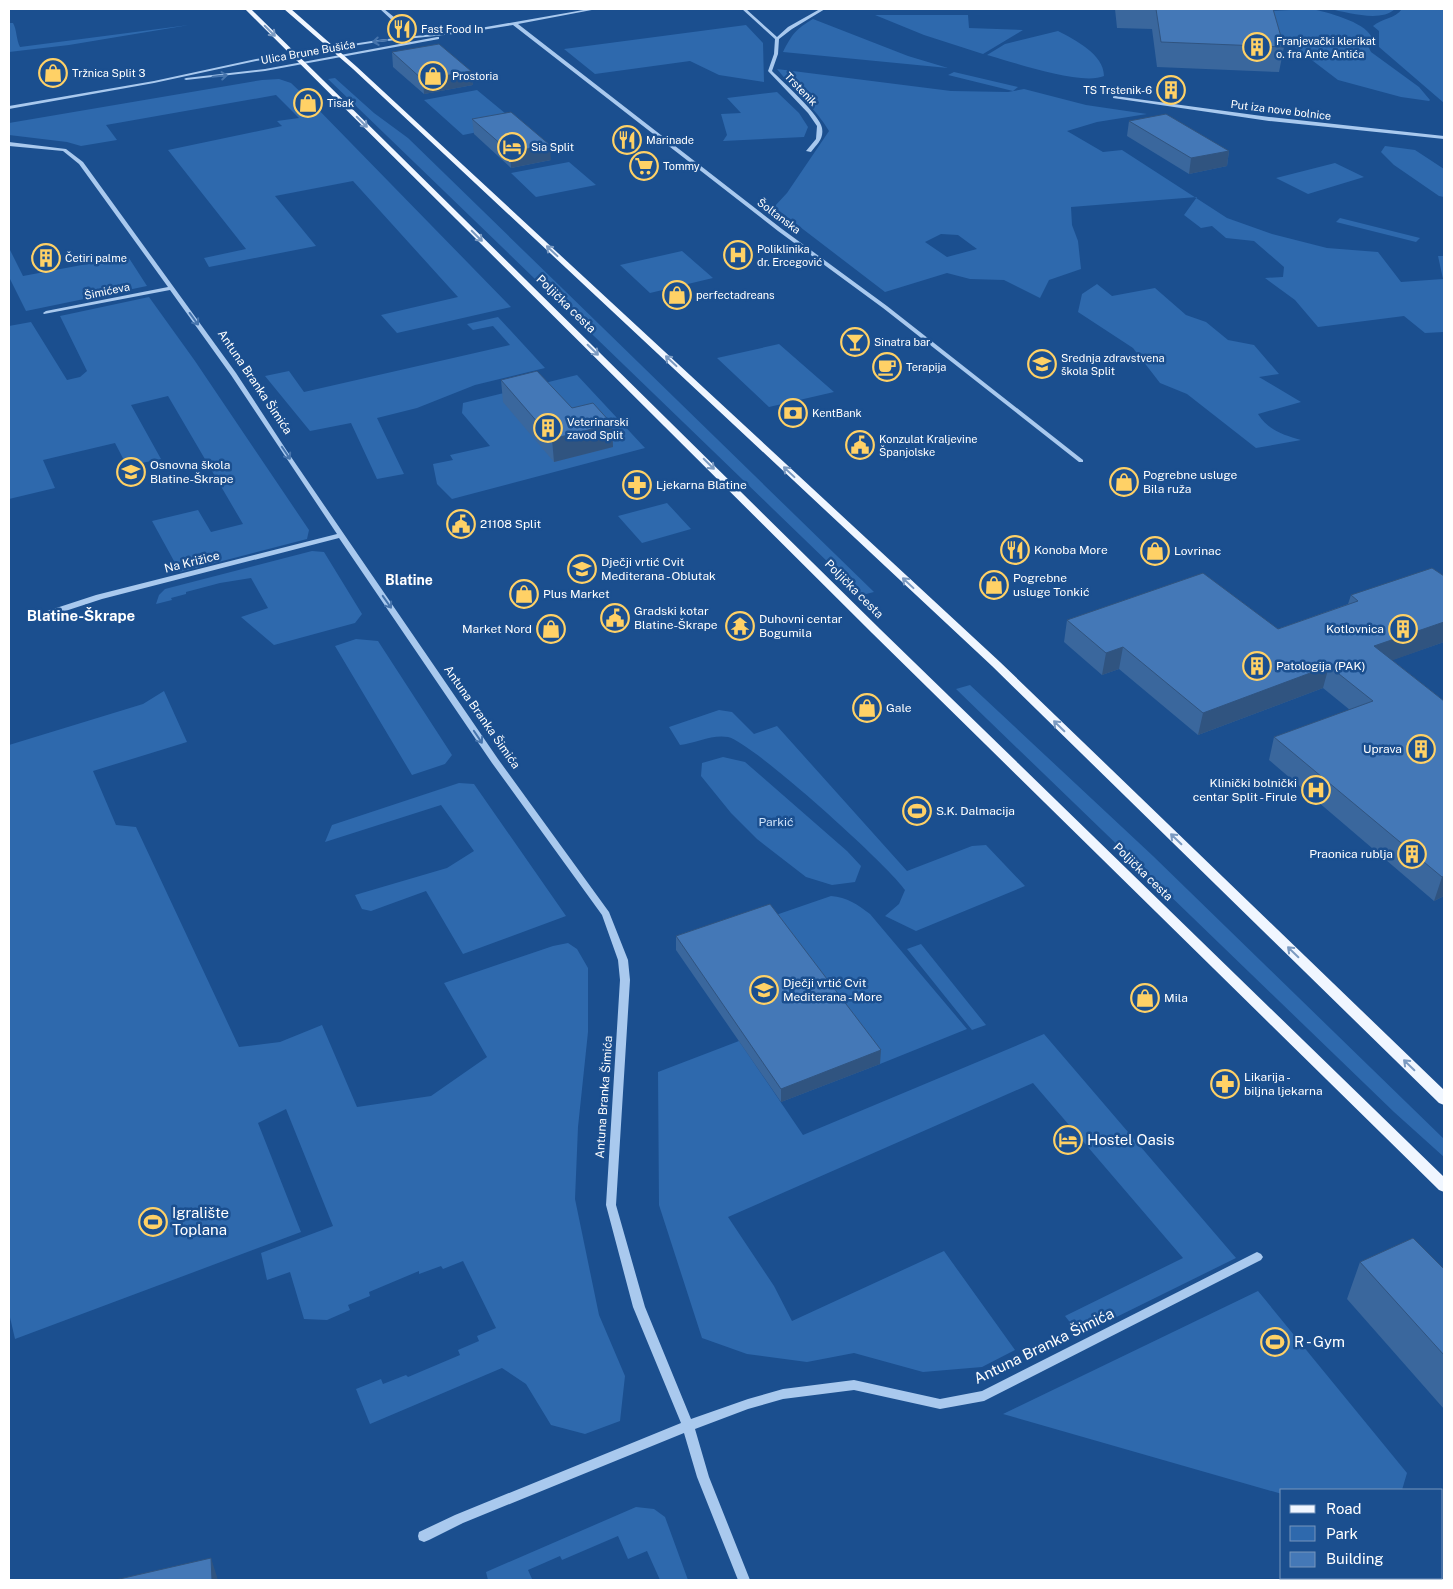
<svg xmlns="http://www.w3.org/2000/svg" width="1453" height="1589" viewBox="0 0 1453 1589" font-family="'Public Sans',sans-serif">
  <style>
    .green { fill: #2e69ad; fill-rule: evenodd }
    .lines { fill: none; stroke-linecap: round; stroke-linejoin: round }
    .minor { fill: #a9c9ee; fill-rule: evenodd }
    .major { fill: #f0f6ff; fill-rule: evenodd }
    .wall { fill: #3a679d }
    .shaded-wall { fill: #305480 }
    .building { fill: #4478b7; stroke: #305480 }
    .oneway { stroke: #7b9ac1 }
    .oneway2 { stroke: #4674ac }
    .labels { text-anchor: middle; stroke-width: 5; stroke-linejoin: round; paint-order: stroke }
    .far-poi-label { font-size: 11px; fill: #fff; stroke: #1b4f8f; text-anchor: start }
    .far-street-label { font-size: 11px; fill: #fff; stroke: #1b4f8f }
    .street-label { font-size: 12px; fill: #fff; stroke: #1b4f8f }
    .poi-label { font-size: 12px; fill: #fff; stroke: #1b4f8f; text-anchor: start }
    .park-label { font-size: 12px; fill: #cfe3fa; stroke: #1b4f8f }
    .neighbourhood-label { font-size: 14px; font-weight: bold; fill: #fff; stroke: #1b4f8f }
    .quarter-label { font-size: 15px; font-weight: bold; fill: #fff; stroke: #1b4f8f }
    .near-poi-label { font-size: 15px; fill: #fff; stroke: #1b4f8f; text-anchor: start }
    .near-street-label { font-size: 15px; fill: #fff; stroke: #1b4f8f }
  </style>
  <rect width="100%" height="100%" fill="#1b4f8f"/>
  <path class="green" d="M1312,9C1327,12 1364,22 1371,36L1368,46L1371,52L1419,87L1430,100L1429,101L1401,97L1338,80L1254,16L1269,11Z
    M1329,9H1395C1380,23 1348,12 1329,9Z
    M1402,9H1444V103L1379,47V31L1373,26C1382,18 1395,19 1402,9Z
    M875,15H968L969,28L1023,30L983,54L924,35Z
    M813,19L908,56L948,68L783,52C792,34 796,29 813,19Z
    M9,23H13C17,30 16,39 20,47L189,25L69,45L9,52Z
    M746,25L763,43L764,82L719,75L690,61L595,74L564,49Z
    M1058,31C1075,40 1104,54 1104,76C1081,86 1013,62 987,55L1005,44Z
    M777,69L951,91L1008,92L1024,89L1086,105L1147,114L1097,122L1067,131L1103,152L1122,150L1227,218L1272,234L1327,248L1378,252L1401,282L1443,279L1438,256H1444V332L1425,333L1404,316L1318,327L1295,300L1265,278L1283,277L1284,267L1254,241L1226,238L1212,226L1201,228L1184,215L1197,197L1071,207L1072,225L1078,241L1081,269L1049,280L1040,298L1004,280L970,279L947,273L885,292L774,207L787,193L829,131C816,109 793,89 777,69ZM941,234L958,235L977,249L947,257L925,242Z
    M954,72L1018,87L1013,91L948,75Z
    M335,78L374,113L408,138L874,592L862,595L328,79Z
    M279,79L291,83L310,101L511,307L397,333L381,315L458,297L353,181L275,196L316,246L209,267L204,258L246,249L168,150L282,126L277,121L299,118L276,95L106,125L117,140L81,146L67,142L9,135V123L262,80Z
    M477,90L518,124L463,135L424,100Z
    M777,92L799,113L808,127L804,137L723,141L727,135L721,114L741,113L727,98Z
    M1385,146L1415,150L1444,169V197L1439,196L1394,165L1381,152Z
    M569,162L596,185L536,197L511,173Z
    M1335,163L1364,177L1308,194L1276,178Z
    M1340,218L1420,238L1416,242L1336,222Z
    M9,248L23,276L98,262L108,258L127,255L147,286L26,311L9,277Z
    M682,251L713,278L650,293L620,265Z
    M1097,284L1112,296L1155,288L1186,315L1206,322L1228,340L1254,345L1279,374L1259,377L1301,402L1258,414C1268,430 1283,435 1301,440L1256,448L1187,394L1160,383L1133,348L1078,312L1082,294Z
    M149,297L195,361L309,530L307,539L180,572L152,521L198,510L211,532L243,524L168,396L131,405L161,459L127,466L115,443L43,460L55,488L9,499V326L31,322L67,380L80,377L87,371L60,316Z
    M498,317L545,368L475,385L417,408L377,418L404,474L377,479L351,423L310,431L265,376L289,371L304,392L510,345L493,326L473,330L467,324Z
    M779,344L834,392L769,407L717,358Z
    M577,375L645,448L452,499L437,484L433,464L453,460L450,455L490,446L462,413L463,403Z
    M667,503L691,529L642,543L618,516Z
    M312,551L324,552L362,614L355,623L274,645L241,617L268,608L251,578L220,583L186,592V594L171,598L172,600L156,604L159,595L165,589Z
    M356,639L378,641L452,755L445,764L412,775L335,646Z
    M970,685L1153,856L1444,1139V1157L1394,1112L956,689Z
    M164,691L187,742L93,771L116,825L136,827L239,1047L280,1042L322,1025L357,1107L431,1096L487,1057L444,983L553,946L568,943L577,949L588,968V1032L578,1127L575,1199L599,1315L625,1376L620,1421L585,1434L551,1425L526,1384L502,1368L370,1424L356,1389L381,1379L383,1384L406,1375L408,1377L460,1355L458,1350L479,1341L477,1336L496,1328L463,1261L443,1269L441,1266L419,1274V1271L369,1292L370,1296L348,1305L350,1310L327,1320L304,1319L290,1272L267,1280L261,1253L333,1226L286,1109L258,1123L301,1232L15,1339L9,1313V745L143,704Z
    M719,710L732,712L754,734L777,726L907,871L972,846L986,845L1025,886L916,931L885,916L899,904L905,890C889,866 752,742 728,737C713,734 695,743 680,745L669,727Z
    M723,757L745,762L847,851L861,866L855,882L832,885L806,877L757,839L731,813L701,776L702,763Z
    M459,783L474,784L566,916L463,954L426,891L371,911L362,909L355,895L447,868L474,851L441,805L325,842L332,825Z
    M831,896C847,897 858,905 870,914L967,1029L880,1064L770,917Z
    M921,944L986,1025L972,1030L907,949Z
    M1044,1034L1236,1258L1080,1335L1065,1316L1183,1258L1033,1083L728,1217L774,1286L792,1321L944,1251L1015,1350L982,1367L923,1372L854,1353L807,1362L747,1354L702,1338L659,1205L658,1072L739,1041L803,1135Z
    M1258,1291L1407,1473L1402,1490H1282V1494L1003,1414Z
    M636,1507L654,1509L665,1517L688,1580H660L647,1551L628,1559L618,1536L562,1560L560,1556L528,1570L532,1579L528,1580H488L486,1572Z"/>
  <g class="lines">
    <path class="minor" d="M380,9H384L399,21V23H395Z
      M589,9H597L518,24L782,229L887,306L1083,460V462H1079L883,308L778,231L513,25L463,33L378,42L256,61L154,83L9,109V106L154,81L256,59L378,40L463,31Z
      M742,9H746L777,37L788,27L820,9H825L792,29L779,39L778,54L772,71C782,81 821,116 822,128C824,139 817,144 811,152L806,151L816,139L817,126L808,113L768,71L774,54L775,39Z
      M437,37H439V39L265,71L186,80L184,79L186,78L265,69Z
      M1115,96L1269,117L1444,136V139L1269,121L1113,98V96Z
      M9,142L66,149L83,162L236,373L287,451L498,759L609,912L628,960L630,980L616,1205L645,1307L691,1419L748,1399L783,1389L854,1380L940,1399L982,1391L1253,1254L1257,1252L1261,1254L1263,1257L1261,1260L984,1401L940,1409L854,1390L783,1399L748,1409L695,1429L709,1477L750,1580H738L697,1477L684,1433L463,1523L429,1540L424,1542L419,1540L418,1536L419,1532L455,1515L681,1423L633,1307L606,1205L620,980L618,960L602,915L492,763L339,538L102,599L50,616H44L43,614L44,612L96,595L337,534L231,375L170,290L44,314L43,313L46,311L168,287L79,164L63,151L9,146Z"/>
    <path class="major" d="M245,9H251L880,629L1444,1177V1192L1439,1190L872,633Z
      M284,9H291L357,67L1000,662L1444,1090V1105L1439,1103L992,666L353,69Z"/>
  </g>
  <path class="wall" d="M1115,9H1273L1284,47L1279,72L1157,67L1152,29L1117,28Z
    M392,52L471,71L473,85L424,94L393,67Z
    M472,119L551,160L511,168L474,134Z
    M1129,121L1229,151L1227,166L1189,174L1127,136Z
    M501,380L612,424L613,447L554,462L503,402Z
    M1444,576V642L1392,660L1444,701V896L1434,901L1269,760L1274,737L1350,710L1323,688L1198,735L1119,669L1102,675L1064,642L1067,620L1278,629L1348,604L1351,595Z
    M676,936L880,1064L781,1102L676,950Z
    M1360,1262L1444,1269V1409L1347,1299Z"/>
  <path class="shaded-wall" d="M471,71L473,85L424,94L423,80Z
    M550,145L551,160L511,168L510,152Z
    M1229,151L1227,166L1189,174L1191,158Z
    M612,424L613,447L554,462L552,439Z
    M1444,622V642L1368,669L1374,646Z
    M1123,647L1119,669L1102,675L1106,653Z
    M1329,666L1323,688L1198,735L1203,713Z
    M1444,876V896L1434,901L1442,877Z
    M881,1050L880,1064L781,1102V1089Z
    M211,1558L218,1580H212Z"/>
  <path class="building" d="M1156,9H1273L1284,47L1161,42Z
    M439,44L471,71L423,80L392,52Z
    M511,112L550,145L510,152L472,119Z
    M1166,114L1229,151L1191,158L1129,121Z
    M537,371L572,408L593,403L612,424L552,439L501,380Z
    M1432,568L1444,576V622L1374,646L1444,701V876L1442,877L1274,737L1373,701L1329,666L1203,713L1123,647L1106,653L1067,620L1203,573L1278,629L1358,601L1351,595Z
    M770,904L881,1050L781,1089L676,936Z
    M1413,1238L1444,1269V1355L1360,1262Z
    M211,1558L212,1580H115Z"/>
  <defs><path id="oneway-shaft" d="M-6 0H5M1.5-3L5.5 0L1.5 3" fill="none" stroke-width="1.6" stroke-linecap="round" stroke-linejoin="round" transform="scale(1.25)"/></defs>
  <g class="oneway">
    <use href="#oneway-shaft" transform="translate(270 31) rotate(45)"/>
    <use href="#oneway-shaft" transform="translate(362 122) rotate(45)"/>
    <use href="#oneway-shaft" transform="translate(477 236) rotate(45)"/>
    <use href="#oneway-shaft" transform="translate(552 251) rotate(-137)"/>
    <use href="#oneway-shaft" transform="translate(593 350) rotate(44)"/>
    <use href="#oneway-shaft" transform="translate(671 361) rotate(-137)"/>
    <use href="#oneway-shaft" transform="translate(709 464) rotate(45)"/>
    <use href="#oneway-shaft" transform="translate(789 472) rotate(-137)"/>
    <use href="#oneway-shaft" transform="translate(908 583) rotate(-137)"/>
    <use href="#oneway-shaft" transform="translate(1059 726) rotate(-136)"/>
    <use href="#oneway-shaft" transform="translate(1176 839) rotate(-136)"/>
    <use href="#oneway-shaft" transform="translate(1293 952) rotate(-136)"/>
    <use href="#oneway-shaft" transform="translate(1409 1065) rotate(-136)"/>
  </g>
  <g class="oneway2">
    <use href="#oneway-shaft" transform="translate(380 41) rotate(173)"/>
    <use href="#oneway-shaft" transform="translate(220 76) rotate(-6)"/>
    <use href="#oneway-shaft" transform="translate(194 319) rotate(54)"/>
    <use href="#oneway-shaft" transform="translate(286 453) rotate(56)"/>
    <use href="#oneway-shaft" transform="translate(387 602) rotate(55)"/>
    <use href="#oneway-shaft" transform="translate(478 737) rotate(56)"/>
  </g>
  <defs>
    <symbol id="restaurant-ring" viewBox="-11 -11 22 22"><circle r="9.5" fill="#1b4f8f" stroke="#ffd166" stroke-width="1.5"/><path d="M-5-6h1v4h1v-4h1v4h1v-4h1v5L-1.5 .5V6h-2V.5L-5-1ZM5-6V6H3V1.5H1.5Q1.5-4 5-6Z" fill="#ffd166"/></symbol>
    <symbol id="building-ring" viewBox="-11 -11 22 22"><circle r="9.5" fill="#1b4f8f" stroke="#ffd166" stroke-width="1.5"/><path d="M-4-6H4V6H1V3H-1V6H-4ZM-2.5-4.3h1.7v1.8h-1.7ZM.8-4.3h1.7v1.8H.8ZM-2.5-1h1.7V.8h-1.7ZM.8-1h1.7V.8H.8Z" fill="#ffd166"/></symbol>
    <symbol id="shop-ring" viewBox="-11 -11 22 22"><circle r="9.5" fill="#1b4f8f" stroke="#ffd166" stroke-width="1.5"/><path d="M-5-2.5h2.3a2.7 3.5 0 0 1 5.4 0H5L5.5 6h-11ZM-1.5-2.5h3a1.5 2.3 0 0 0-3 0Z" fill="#ffd166"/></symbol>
    <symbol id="hotel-ring" viewBox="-11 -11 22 22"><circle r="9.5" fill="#1b4f8f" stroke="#ffd166" stroke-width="1.5"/><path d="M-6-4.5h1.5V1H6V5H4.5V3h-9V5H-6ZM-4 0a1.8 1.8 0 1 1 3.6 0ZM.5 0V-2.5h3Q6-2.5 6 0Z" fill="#ffd166"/></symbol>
    <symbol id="supermarket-ring" viewBox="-11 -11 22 22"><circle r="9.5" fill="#1b4f8f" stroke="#ffd166" stroke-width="1.5"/><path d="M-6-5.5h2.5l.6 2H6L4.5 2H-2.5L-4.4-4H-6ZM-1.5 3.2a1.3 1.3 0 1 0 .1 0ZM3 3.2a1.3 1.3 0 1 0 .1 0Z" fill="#ffd166"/></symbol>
    <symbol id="hospital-ring" viewBox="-11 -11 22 22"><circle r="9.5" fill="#1b4f8f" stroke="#ffd166" stroke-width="1.5"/><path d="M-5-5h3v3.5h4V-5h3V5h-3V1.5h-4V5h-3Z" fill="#ffd166"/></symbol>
    <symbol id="bar-ring" viewBox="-11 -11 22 22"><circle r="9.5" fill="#1b4f8f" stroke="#ffd166" stroke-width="1.5"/><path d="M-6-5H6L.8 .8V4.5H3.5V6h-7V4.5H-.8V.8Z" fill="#ffd166"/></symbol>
    <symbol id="school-ring" viewBox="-11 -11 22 22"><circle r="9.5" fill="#1b4f8f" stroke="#ffd166" stroke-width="1.5"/><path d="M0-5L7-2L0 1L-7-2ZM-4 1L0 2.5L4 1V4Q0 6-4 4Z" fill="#ffd166"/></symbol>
    <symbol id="cafe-ring" viewBox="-11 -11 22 22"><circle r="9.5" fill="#1b4f8f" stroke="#ffd166" stroke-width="1.5"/><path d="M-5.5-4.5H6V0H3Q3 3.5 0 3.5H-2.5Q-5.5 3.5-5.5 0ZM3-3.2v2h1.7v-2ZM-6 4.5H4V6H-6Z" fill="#ffd166"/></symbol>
    <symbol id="bank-ring" viewBox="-11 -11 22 22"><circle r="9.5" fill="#1b4f8f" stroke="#ffd166" stroke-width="1.5"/><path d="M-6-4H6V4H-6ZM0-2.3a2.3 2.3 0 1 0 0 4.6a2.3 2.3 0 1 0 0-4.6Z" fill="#ffd166"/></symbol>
    <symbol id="civic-ring" viewBox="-11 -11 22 22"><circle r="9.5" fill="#1b4f8f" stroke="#ffd166" stroke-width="1.5"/><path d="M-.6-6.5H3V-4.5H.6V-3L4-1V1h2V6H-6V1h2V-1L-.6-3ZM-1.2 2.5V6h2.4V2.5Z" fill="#ffd166"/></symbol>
    <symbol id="pharmacy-ring" viewBox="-11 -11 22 22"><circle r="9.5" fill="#1b4f8f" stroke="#ffd166" stroke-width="1.5"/><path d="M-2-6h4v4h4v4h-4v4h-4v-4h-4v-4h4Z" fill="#ffd166"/></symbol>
    <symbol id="temple-ring" viewBox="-11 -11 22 22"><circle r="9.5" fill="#1b4f8f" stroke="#ffd166" stroke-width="1.5"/><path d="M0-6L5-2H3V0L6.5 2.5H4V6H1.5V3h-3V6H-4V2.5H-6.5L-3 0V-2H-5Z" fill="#ffd166"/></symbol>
    <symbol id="stadium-ring" viewBox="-11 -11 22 22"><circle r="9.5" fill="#1b4f8f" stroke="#ffd166" stroke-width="1.5"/><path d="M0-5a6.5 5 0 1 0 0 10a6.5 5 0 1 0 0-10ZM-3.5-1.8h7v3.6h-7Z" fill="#ffd166"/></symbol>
  </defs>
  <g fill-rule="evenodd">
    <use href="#restaurant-ring" x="386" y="13" width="32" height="32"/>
    <use href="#building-ring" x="1241" y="31" width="32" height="32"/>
    <use href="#shop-ring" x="37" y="57" width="32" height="32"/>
    <use href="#shop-ring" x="417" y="60" width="32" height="32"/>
    <use href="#building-ring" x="1155" y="74" width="32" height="32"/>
    <use href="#shop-ring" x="292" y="87" width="32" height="32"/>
    <use href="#restaurant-ring" x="611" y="124" width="32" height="32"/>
    <use href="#hotel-ring" x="496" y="131" width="32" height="32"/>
    <use href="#supermarket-ring" x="628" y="150" width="32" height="32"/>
    <use href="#hospital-ring" x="722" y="239" width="32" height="32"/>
    <use href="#building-ring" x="30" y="242" width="32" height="32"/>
    <use href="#shop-ring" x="661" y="279" width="32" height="32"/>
    <use href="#bar-ring" x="839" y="326" width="32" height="32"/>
    <use href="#school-ring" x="1026" y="348" width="32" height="32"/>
    <use href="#cafe-ring" x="871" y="351" width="32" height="32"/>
    <use href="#bank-ring" x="777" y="397" width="32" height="32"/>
    <use href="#building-ring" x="532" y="412" width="32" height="32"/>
    <use href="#civic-ring" x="844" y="429" width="32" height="32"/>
    <use href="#school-ring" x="115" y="456" width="32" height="32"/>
    <use href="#shop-ring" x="1108" y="466" width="32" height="32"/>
    <use href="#pharmacy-ring" x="621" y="469" width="32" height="32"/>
    <use href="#civic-ring" x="445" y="508" width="32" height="32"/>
    <use href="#restaurant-ring" x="999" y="534" width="32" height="32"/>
    <use href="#shop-ring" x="1139" y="535" width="32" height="32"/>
    <use href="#school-ring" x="566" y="553" width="32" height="32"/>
    <use href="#shop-ring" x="978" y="569" width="32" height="32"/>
    <use href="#shop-ring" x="508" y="578" width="32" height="32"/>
    <use href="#civic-ring" x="599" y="602" width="32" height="32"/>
    <use href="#temple-ring" x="724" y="610" width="32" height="32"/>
    <use href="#shop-ring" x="535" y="613" width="32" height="32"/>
    <use href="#building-ring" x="1387" y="613" width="32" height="32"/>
    <use href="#building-ring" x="1241" y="650" width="32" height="32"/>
    <use href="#shop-ring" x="851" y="692" width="32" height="32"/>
    <use href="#building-ring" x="1405" y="733" width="32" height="32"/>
    <use href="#hospital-ring" x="1300" y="774" width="32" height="32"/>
    <use href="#stadium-ring" x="901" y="795" width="32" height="32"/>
    <use href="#building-ring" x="1396" y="838" width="32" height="32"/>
    <use href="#school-ring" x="748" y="974" width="32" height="32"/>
    <use href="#shop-ring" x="1129" y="982" width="32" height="32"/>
    <use href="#pharmacy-ring" x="1209" y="1068" width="32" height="32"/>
    <use href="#hotel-ring" x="1052" y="1124" width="32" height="32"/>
    <use href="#stadium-ring" x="137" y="1206" width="32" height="32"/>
    <use href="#stadium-ring" x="1259" y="1326" width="32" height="32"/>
  </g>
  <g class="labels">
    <g class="far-poi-label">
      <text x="421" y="33">Fast Food In</text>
      <text x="1276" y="45">Franjevački klerikat<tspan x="1276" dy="13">o. fra Ante Antića</tspan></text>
      <text x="72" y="77">Tržnica Split 3</text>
      <text x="452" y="80">Prostoria</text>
      <text x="1152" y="94" text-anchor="end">TS Trstenik-6</text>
      <text x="327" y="107">Tisak</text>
      <text x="646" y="144">Marinade</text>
      <text x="531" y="151">Sia Split</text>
      <text x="663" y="170">Tommy</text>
      <text x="757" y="253">Poliklinika<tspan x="757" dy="13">dr. Ercegović</tspan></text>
      <text x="65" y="262">Četiri palme</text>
      <text x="696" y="299">perfectadreans</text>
      <text x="874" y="346">Sinatra bar</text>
      <text x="1061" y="362">Srednja zdravstvena<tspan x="1061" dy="13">škola Split</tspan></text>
      <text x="906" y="371">Terapija</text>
      <text x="812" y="417">KentBank</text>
      <text x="567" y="426">Veterinarski<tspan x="567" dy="13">zavod Split</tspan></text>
      <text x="879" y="443">Konzulat Kraljevine<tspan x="879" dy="13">Španjolske</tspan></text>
    </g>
    <g class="far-street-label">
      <text transform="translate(308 52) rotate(-10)" y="4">Ulica Brune Bušića</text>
      <text transform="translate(801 89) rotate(46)" y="4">Trstenik</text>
      <text transform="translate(1281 110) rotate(7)" y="4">Put iza nove bolnice</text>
      <text transform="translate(779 216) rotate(37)" y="4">Šoltanska</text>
      <text transform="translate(107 291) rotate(-12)" y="4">Šimićeva</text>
    </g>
    <g class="street-label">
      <text transform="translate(566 304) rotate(44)" y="4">Poljička cesta</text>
      <text transform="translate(255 382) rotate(56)" y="4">Antuna Branka Šimića</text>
      <text transform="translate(192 562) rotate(-14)" y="4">Na Križice</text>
      <text transform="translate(854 589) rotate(45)" y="4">Poljička cesta</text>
      <text transform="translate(482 717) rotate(55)" y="4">Antuna Branka Šimića</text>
      <text transform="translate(1143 872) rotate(44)" y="4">Poljička cesta</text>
      <text transform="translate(604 1097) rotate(-86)" y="4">Antuna Branka Šimića</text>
    </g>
    <g class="poi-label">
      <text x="150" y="469">Osnovna škola<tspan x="150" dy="14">Blatine-Škrape</tspan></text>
      <text x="1143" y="479">Pogrebne usluge<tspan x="1143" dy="14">Bila ruža</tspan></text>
      <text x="656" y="489">Ljekarna Blatine</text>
      <text x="480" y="528">21108 Split</text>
      <text x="1034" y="554">Konoba More</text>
      <text x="1174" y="555">Lovrinac</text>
      <text x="601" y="566">Dječji vrtić Cvit<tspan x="601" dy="14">Mediterana - Oblutak</tspan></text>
      <text x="1013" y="582">Pogrebne<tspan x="1013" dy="14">usluge Tonkić</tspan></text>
      <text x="543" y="598">Plus Market</text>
      <text x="634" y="615">Gradski kotar<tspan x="634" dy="14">Blatine-Škrape</tspan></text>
      <text x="759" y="623">Duhovni centar<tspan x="759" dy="14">Bogumila</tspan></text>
      <text x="532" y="633" text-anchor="end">Market Nord</text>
      <text x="1384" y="633" text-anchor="end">Kotlovnica</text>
      <text x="1276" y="670">Patologija (PAK)</text>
      <text x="886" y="712">Gale</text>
      <text x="1402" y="753" text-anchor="end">Uprava</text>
      <text x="1297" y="787" text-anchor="end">Klinički bolnički<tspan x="1297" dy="14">centar Split - Firule</tspan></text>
      <text x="936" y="815">S.K. Dalmacija</text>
      <text x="1393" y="858" text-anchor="end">Praonica rublja</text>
      <text x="783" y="987">Dječji vrtić Cvit<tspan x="783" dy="14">Mediterana - More</tspan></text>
      <text x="1164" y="1002">Mila</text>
      <text x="1244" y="1081">Likarija -<tspan x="1244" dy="14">biljna ljekarna</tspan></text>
    </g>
    <g class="park-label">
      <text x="776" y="826">Parkić</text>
    </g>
    <g class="neighbourhood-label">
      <text x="409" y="585">Blatine</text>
    </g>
    <g class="quarter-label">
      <text x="81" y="621">Blatine-Škrape</text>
    </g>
    <g class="near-poi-label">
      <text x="1087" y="1145">Hostel Oasis</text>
      <text x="172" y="1218">Igralište<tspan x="172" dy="17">Toplana</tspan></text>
      <text x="1294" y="1347">R - Gym</text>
    </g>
    <g class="near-street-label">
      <text transform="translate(1044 1346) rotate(-26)" y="5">Antuna Branka Šimića</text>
    </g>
  </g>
  <rect width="1453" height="1589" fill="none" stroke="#ffffff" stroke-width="20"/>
  <rect x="1280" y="1489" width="162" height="90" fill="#1b4f8f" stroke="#7695bc"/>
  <rect x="1290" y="1505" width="25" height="8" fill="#f0f6ff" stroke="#7695bc"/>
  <text x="1326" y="1514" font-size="15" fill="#ffffff">Road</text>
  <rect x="1290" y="1526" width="25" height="15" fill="#2e69ad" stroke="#7695bc"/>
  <text x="1326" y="1539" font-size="15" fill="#ffffff">Park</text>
  <rect x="1290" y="1552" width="25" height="15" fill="#4478b7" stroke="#7695bc"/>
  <text x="1326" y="1564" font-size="15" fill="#ffffff">Building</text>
</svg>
